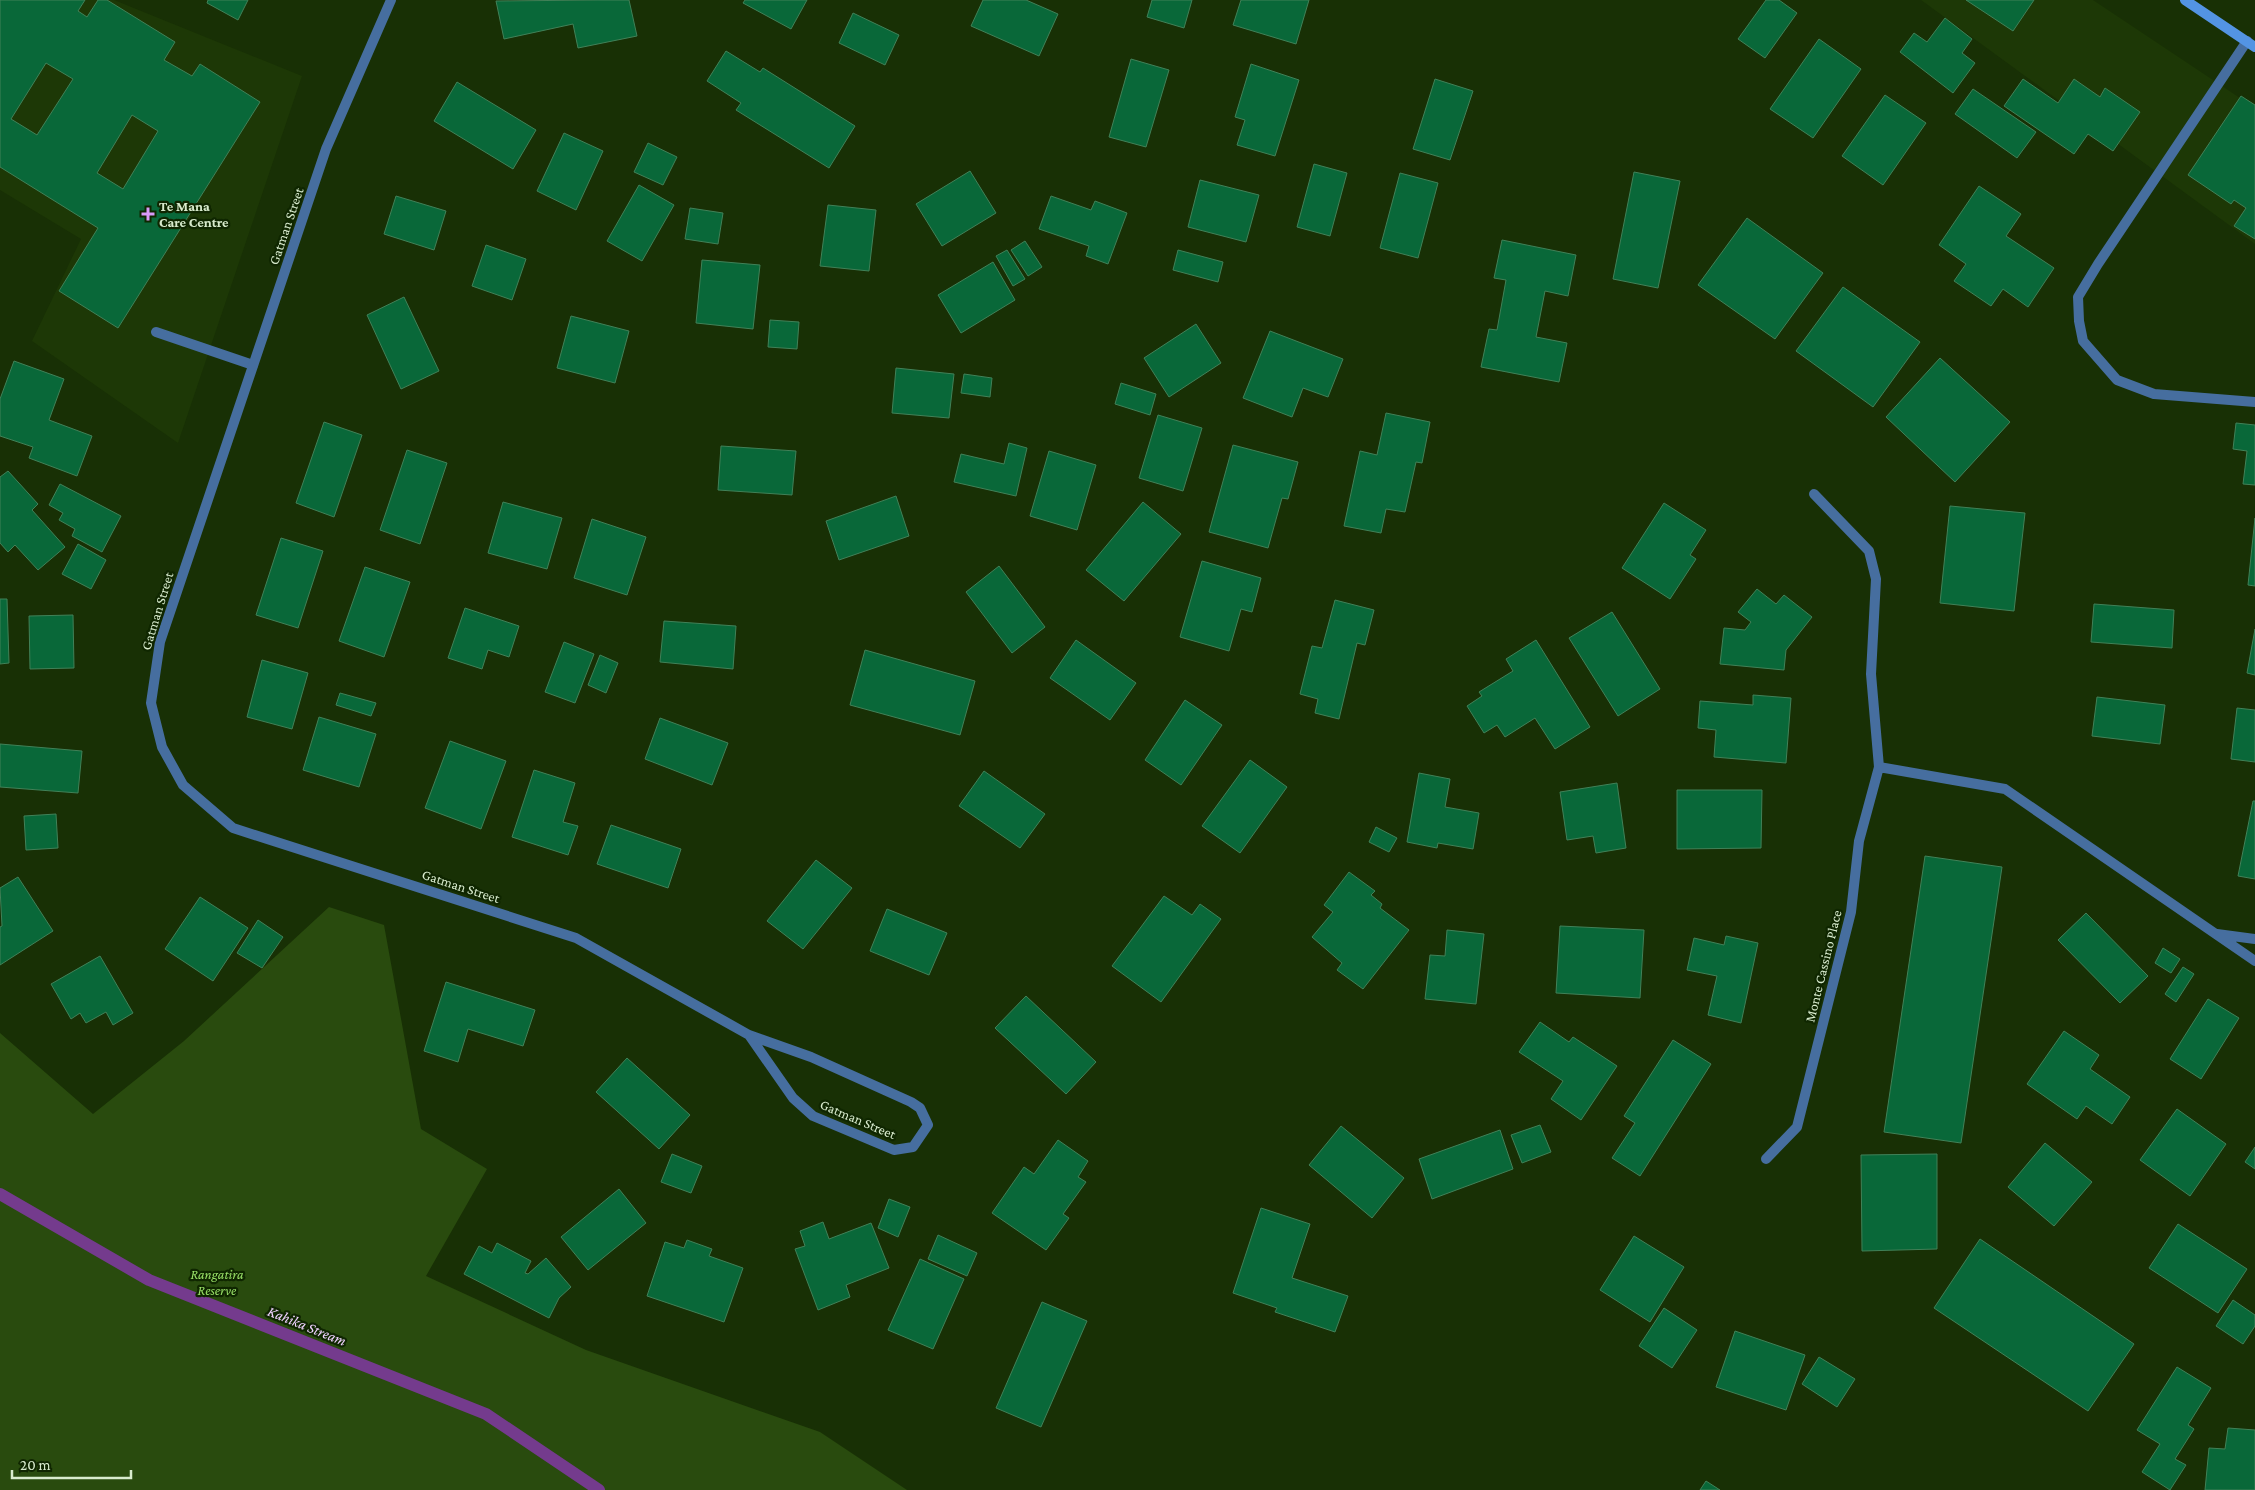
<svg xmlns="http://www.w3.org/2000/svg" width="2255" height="1490" viewBox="0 0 2255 1490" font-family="'Crimson Pro',serif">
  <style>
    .built { fill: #1d3806 }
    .green { fill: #294b0e }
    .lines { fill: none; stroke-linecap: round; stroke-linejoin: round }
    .stream { stroke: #743b8d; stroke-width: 12 }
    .building { fill: #096839; stroke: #418158; fill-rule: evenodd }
    .lane { stroke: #466e9f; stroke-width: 10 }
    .street { stroke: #466e9f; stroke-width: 10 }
    .secondary { stroke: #5394e3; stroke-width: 10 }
    .poi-dot { fill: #d99af7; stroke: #0f2600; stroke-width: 2 }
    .labels { text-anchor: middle; stroke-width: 4.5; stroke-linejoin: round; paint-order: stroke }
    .poi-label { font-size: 14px; font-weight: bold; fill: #d8ebcd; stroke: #0f2600; text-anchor: start }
    .street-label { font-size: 14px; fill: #d8ebcd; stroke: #0f2600 }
    .park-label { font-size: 14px; font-style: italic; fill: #99e067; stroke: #0f2600 }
    .water-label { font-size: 15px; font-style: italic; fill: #efd2fe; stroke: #0f2600 }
  </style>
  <rect width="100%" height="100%" fill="#183005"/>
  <path class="built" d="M0,0H114L302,76L178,443L32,341L81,239L0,190Z
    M1921,0H2093L2255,108V244Z"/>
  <path class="green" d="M329,907L384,925L421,1129L487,1169L426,1276L586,1350L820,1432L907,1490H0V1033L93,1114L184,1041Z"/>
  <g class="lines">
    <path class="stream" d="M0,1194L149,1280L486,1414L599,1490"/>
  </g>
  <path class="building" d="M0,0H85L78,11L87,17L98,0H107L175,42L164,60L192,76L200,64L260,102L118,328L59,291L98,228L0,167ZM46,63L73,79L37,135L11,119ZM132,115L158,131L123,189L97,173Z
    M208,0H248L238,20L207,3Z
    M599,0H629L637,36L578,48L573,24L504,39L496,1Z
    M745,0H807L791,29L743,3Z
    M983,0H1026L1058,14L1039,56L971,26Z
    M1152,0H1192L1184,28L1147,17Z
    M1241,0H1309L1296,44L1233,25Z
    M1766,0H1779L1797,13L1765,58L1738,39Z
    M1966,0H2034L2013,31Z
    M853,13L899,35L885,65L839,43Z
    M1945,18L1972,39L1962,53L1975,63L1953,93L1900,52L1914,33L1927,42Z
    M1819,39L1861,69L1813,138L1770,109Z
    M726,51L760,72L763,68L855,126L829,168L736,110L741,103L707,81Z
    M1131,59L1169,70L1146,147L1109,137Z
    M1251,64L1299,80L1275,156L1237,145L1245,120L1235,117Z
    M1435,79L1473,91L1450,160L1413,149Z
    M2023,79L2058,103L2074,79L2100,97L2105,88L2140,112L2113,151L2088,134L2074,154L2004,106Z
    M457,82L536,130L513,169L434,121Z
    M1973,89L2036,132L2017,158L1955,114Z
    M1885,95L1926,123L1883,185L1842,156Z
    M2241,96L2255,105V239L2234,226L2246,208L2234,200L2231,204L2188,175Z
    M564,133L603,151L576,210L537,191Z
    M648,143L677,157L663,185L634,172Z
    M1314,164L1347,173L1330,236L1297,227Z
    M970,171L996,213L942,246L916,204Z
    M1634,172L1680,181L1658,288L1613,279Z
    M1400,173L1438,183L1418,258L1380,248Z
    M1200,180L1259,195L1246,242L1188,227Z
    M639,185L674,205L642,261L607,241Z
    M1979,186L2021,214L2006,236L2054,268L2028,307L2003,289L1991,306L1954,281L1966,264L1939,245Z
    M396,196L446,211L434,250L384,234Z
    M1051,196L1091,210L1095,201L1127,213L1108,264L1086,256L1089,246L1039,229Z
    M828,205L876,210L869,271L820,266Z
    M690,208L723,213L718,244L685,239Z
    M1747,218L1823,273L1775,339L1698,285Z
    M1502,240L1576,255L1568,296L1545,291L1536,337L1567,343L1559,382L1481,367L1489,329L1497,330L1506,280L1494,278Z
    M1025,241L1042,267L1028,276L1011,250Z
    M486,245L526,259L512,300L472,286Z
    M1007,250L1025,279L1013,286L996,256Z
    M1178,250L1223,262L1218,282L1173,270Z
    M702,260L760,265L753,329L696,323Z
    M993,262L1015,300L961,333L938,295Z
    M1843,287L1920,342L1873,407L1796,351Z
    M404,297L439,371L401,389L367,315Z
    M571,316L629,331L615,383L557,368Z
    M770,320L799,322L797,349L768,347Z
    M1196,324L1221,363L1169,397L1144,358Z
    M1270,331L1343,359L1328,397L1303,388L1292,417L1243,398Z
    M1940,358L2010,422L1955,482L1886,417Z
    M14,361L64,379L49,420L92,436L77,476L29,458L33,447L0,436V399Z
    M896,368L954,374L949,418L892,413Z
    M964,374L992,378L990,397L961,393Z
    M1121,383L1156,394L1150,415L1115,404Z
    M1386,413L1430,422L1422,463L1416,462L1405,512L1386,509L1381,533L1344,526L1360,451L1377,455Z
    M1158,415L1202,428L1183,491L1139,478Z
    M324,422L362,435L334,517L296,503Z
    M2236,423L2255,425V485L2243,484L2247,451L2233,449Z
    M1009,443L1027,448L1016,496L954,482L961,454L1004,464Z
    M1233,445L1298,462L1288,499L1282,498L1268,548L1209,532Z
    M721,446L796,451L792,495L718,490Z
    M407,450L447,463L420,544L380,530Z
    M1049,451L1096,465L1077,530L1030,516Z
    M8,471L38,504L32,510L65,547L38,570L15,545L8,552L0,543V477Z
    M60,484L121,516L102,552L72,536L75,529L59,520L63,513L49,505Z
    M896,496L909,536L839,560L826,521Z
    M503,502L562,518L547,569L488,553Z
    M1143,502L1181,534L1124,601L1086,570Z
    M1664,503L1706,530L1690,555L1696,559L1670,599L1622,568Z
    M1950,506L2025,513L2014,611L1940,603Z
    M2255,518V586L2248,585Z
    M592,519L646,537L627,595L574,578Z
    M281,538L323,551L298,628L256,615Z
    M78,544L106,560L91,589L62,574Z
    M1202,561L1261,578L1252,612L1241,609L1229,651L1180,637Z
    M999,566L1045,627L1012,653L966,592Z
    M365,567L410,582L384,657L339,641Z
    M1757,589L1776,604L1784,595L1812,617L1786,650L1784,670L1720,664L1724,628L1745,630L1751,622L1738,612Z
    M0,599H7L9,663L0,664Z
    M1335,600L1374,610L1365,645L1357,643L1339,719L1315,713L1318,699L1300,694L1312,646L1322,648Z
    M2094,604L2174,610L2172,648L2091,642Z
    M465,608L519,626L509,657L488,650L482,669L448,658Z
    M1612,612L1660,689L1618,716L1569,638Z
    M73,615L74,668L30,669L29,616Z
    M664,621L736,626L733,669L660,662Z
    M2255,629V675L2247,673Z
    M1076,640L1136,683L1110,720L1050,678Z
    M1536,640L1590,727L1555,749L1535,718L1505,737L1497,725L1484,733L1467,706L1482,696L1479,692L1513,671L1506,659Z
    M564,642L594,654L575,703L545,692Z
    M865,650L975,681L960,735L850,705Z
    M600,655L618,663L606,693L588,685Z
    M262,660L308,673L292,729L247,717Z
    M340,693L376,703L371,716L336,705Z
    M1753,695L1791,698L1786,763L1714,757L1716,730L1698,728L1700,701L1753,705Z
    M2097,697L2165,705L2160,744L2092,736Z
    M1185,700L1222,725L1181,785L1145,760Z
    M2237,708L2255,710V762L2231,759Z
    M319,717L376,734L359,787L303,770Z
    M660,718L728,743L712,785L645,759Z
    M450,741L506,761L481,829L425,808Z
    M0,744L82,751L78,793L0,787Z
    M1250,760L1287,787L1240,853L1202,826Z
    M534,770L575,783L563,822L578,826L568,855L512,837Z
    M984,771L1045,814L1020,848L959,806Z
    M1419,773L1450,779L1445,807L1479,813L1473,849L1438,843L1437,848L1407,842Z
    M1617,783L1626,848L1596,853L1593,836L1567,840L1560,792Z
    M1677,790H1762L1761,848L1677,849Z
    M2253,801H2255V879L2238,876Z
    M56,814L58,848L26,850L24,816Z
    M611,825L681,849L668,888L597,864Z
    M1376,827L1397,838L1389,852L1369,842Z
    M1925,856L2002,867L1961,1143L1884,1132Z
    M816,860L852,888L803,949L767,921Z
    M1349,872L1375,891L1371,895L1382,904L1380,908L1409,930L1363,989L1337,970L1342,963L1312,937L1333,912L1324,905Z
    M18,877L53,931L0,965V927L2,926L0,888Z
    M1164,896L1192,915L1200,904L1221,919L1161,1002L1112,966Z
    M200,897L248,928L213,981L165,949Z
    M887,909L947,933L929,975L870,951Z
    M2086,913L2148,976L2120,1003L2058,940Z
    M258,920L283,937L262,968L237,953Z
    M1560,926L1644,930L1640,998L1556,993Z
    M1447,930L1484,934L1476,1004L1425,999L1430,955L1445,956Z
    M1726,936L1758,943L1741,1023L1708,1015L1717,976L1687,970L1694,938L1724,945Z
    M2163,948L2180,959L2171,973L2155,963Z
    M100,956L133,1013L113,1025L106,1012L86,1023L80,1013L71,1019L51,984Z
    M2183,967L2194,974L2176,1002L2165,994Z
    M446,982L535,1010L523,1046L468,1029L458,1062L424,1051Z
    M1026,996L1096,1062L1066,1094L995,1028Z
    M2208,999L2239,1018L2201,1079L2170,1059Z
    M1540,1022L1569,1042L1573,1037L1617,1066L1581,1120L1551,1099L1563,1081L1519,1052Z
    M2064,1031L2099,1055L2090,1069L2130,1097L2112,1124L2086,1106L2077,1119L2027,1084Z
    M1673,1040L1711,1064L1640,1176L1612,1158L1635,1123L1624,1116Z
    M627,1058L690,1115L659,1149L596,1092Z
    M2177,1109L2226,1144L2190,1196L2140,1160Z
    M1540,1125L1551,1152L1522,1163L1511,1135Z
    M1341,1126L1404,1178L1372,1218L1309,1165Z
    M1500,1130L1513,1169L1432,1199L1419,1159Z
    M1058,1140L1088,1161L1078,1177L1086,1182L1063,1214L1069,1218L1046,1250L992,1213L1024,1167L1034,1174Z
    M2045,1143L2092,1182L2054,1226L2008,1187Z
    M2255,1147V1169L2245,1162Z
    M672,1154L702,1166L691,1193L661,1182Z
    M1937,1154V1249L1862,1251L1861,1155Z
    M619,1189L646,1223L588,1270L561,1237Z
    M889,1199L910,1207L898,1237L878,1228Z
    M1261,1208L1310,1224L1292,1278L1348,1296L1335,1332L1275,1312L1277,1308L1233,1293Z
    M823,1222L829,1239L871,1223L889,1268L846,1285L850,1297L818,1310L795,1249L805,1246L800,1231Z
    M2178,1224L2247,1269L2218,1313L2149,1268Z
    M938,1235L977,1253L967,1276L928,1259Z
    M1634,1236L1684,1267L1650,1322L1600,1290Z
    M1980,1239L2134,1344L2088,1411L1934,1308Z
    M687,1240L712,1249L709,1256L743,1268L724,1322L647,1296L665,1242L684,1248Z
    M497,1243L531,1261L525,1273L528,1274L546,1258L571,1287L559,1298L549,1318L464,1274L479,1246L492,1253Z
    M920,1259L964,1279L933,1349L888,1330Z
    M2233,1300L2255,1315V1326L2243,1344L2216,1326Z
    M1042,1302L1087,1321L1041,1427L996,1408Z
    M1664,1308L1697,1330L1672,1368L1639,1346Z
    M1735,1331L1805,1355L1786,1410L1716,1387Z
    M1819,1357L1855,1379L1837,1407L1802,1384Z
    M2177,1367L2211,1388L2188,1425L2194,1429L2175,1459L2186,1465L2170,1490L2142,1472L2160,1444L2137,1430Z
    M2228,1428L2255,1430V1490H2205L2209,1448L2225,1449Z
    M1706,1481L1720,1490H1700Z"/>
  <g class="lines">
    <path class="lane" d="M2247,41L2098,264L2078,297L2079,321L2083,341L2117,380L2154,394L2255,402
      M156,332L253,365"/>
    <path class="street" d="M391,0L326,149L160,642L151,703L162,747L183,785L233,828L576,938L749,1035L811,1057L911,1102L920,1108L928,1125L913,1147L894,1150L813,1116L793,1098L749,1035
      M1879,767L2005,789L2255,961
      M2217,934L2255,939
      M1766,1159L1797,1127L1851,912L1859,841L1879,767L1871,674L1876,579L1869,551L1814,494"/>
    <path class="secondary" d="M2185,0L2255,47"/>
  </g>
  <path class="poi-dot" d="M145.5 206.5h5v5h5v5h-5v5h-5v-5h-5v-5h5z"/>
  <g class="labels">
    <g class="poi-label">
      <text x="159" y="211">Te Mana<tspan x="159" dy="16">Care Centre</tspan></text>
    </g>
    <g class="street-label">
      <text transform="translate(286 226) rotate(-71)" y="5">Gatman Street</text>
      <text transform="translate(157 611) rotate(-73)" y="5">Gatman Street</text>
      <text transform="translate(461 886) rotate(18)" y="5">Gatman Street</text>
      <text transform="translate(1823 966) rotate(-76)" y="5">Monte Cassino Place</text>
      <text transform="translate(858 1119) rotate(23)" y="5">Gatman Street</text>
    </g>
    <g class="park-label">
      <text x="217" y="1279">Rangatira<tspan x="217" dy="16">Reserve</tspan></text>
    </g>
    <g class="water-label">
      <text transform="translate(307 1326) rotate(22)" y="5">Kahika Stream</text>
    </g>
  </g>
  <path d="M12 1470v8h119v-8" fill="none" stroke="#d8ebcd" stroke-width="2.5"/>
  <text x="20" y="1470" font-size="15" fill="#d8ebcd" stroke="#0f2600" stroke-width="4" paint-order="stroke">20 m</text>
</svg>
